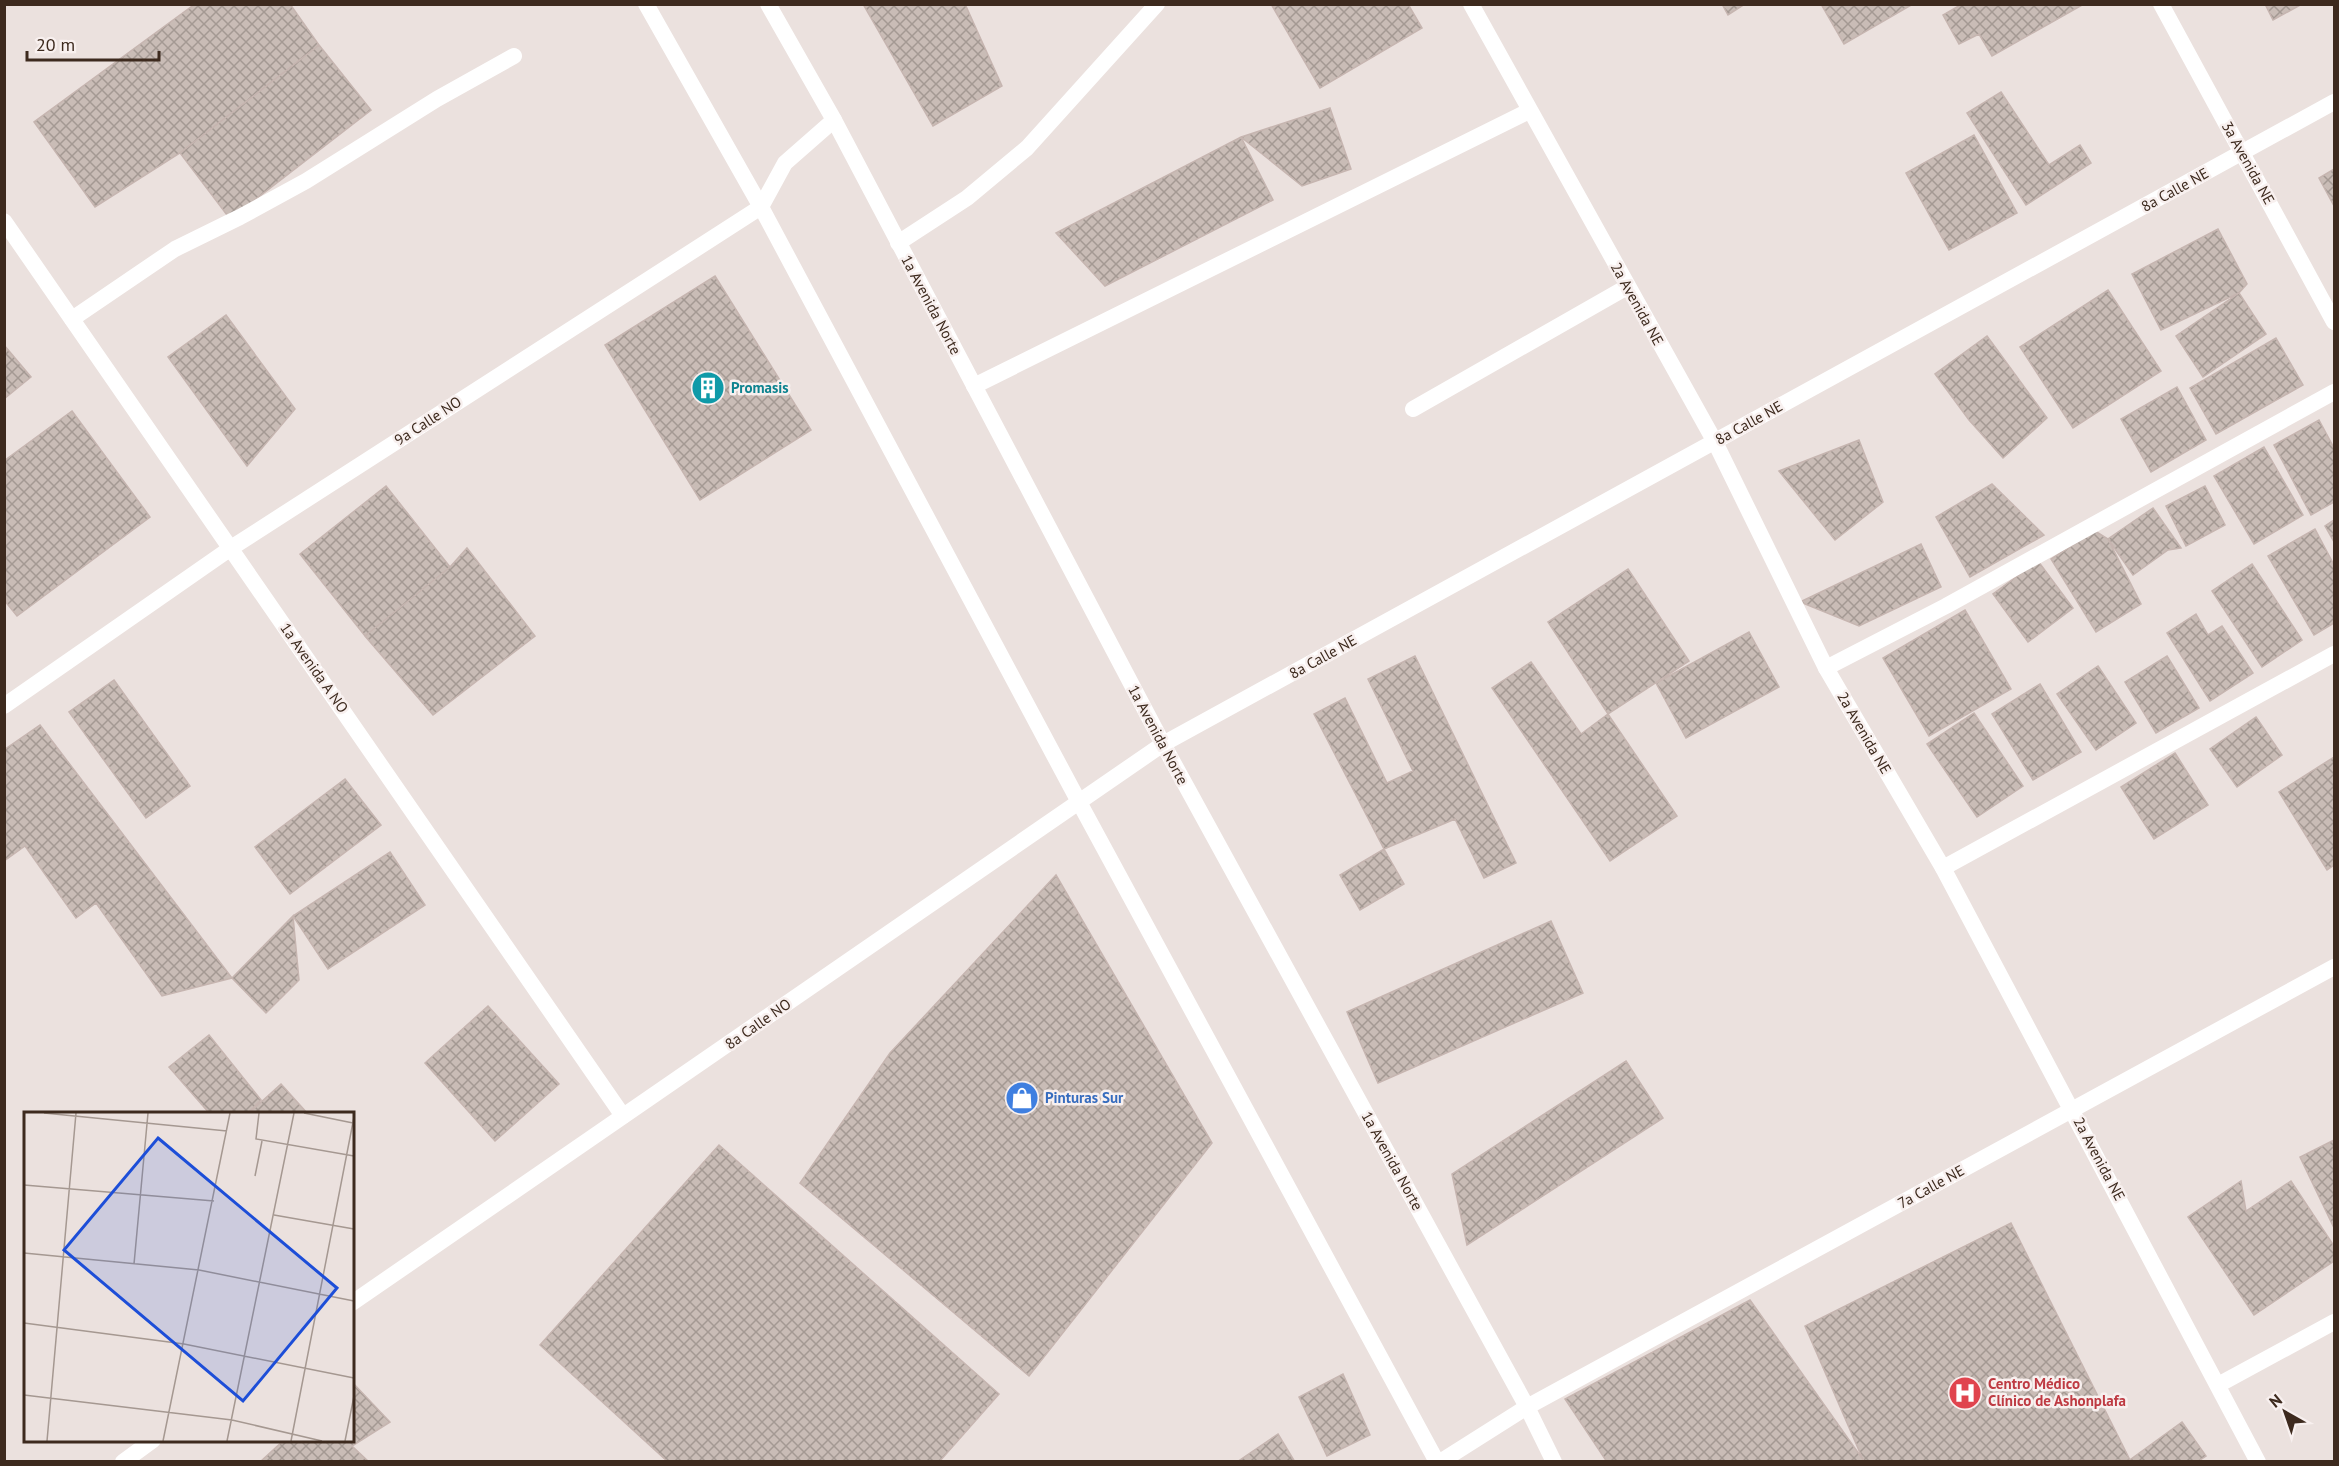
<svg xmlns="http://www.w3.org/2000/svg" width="2339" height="1466" viewBox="0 0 2339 1466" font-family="'PT Sans',sans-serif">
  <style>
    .building { fill: url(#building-cross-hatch); stroke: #c6b5b0; stroke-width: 1.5 }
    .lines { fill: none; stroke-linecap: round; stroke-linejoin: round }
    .service { stroke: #fff; stroke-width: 16 }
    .minor { stroke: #fff; stroke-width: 16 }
    .tertiary { stroke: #fff; stroke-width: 16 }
    .labels { text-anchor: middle; stroke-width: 5; stroke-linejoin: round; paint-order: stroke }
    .street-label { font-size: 15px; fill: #3d2a1e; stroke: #f8f0ef }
    .culture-label { font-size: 15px; font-weight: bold; fill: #0d838f; stroke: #f8f0ef; text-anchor: start }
    .shop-label { font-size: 15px; font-weight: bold; fill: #366cbe; stroke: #f8f0ef; text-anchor: start }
    .health-label { font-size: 15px; font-weight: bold; fill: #be3a42; stroke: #f8f0ef; text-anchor: start }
    .inset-road { fill: none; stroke: #a59891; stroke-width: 1.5 }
    .view { fill: #1d4ed8; fill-opacity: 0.15; stroke: #1d4ed8; stroke-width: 3 }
    .inset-edge { fill: none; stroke: #3d2a1e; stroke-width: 3 }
  </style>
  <defs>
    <pattern id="building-cross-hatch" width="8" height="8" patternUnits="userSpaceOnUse" patternTransform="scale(1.5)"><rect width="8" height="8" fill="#c9bcb6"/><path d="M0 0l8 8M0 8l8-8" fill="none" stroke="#a49993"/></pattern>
  </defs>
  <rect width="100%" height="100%" fill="#ebe1de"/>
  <path class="building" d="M195,4H290L319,45L180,153L95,207L34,122Z
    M863,4H965L1002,86L933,126Z
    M1271,4H1408L1422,28L1320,88Z
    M1722,4H1745L1728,15Z
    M1821,4H1913L1844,44Z
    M1962,4H2084L1992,56L1979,34L1959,44L1943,15Z
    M2265,4H2302L2273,20Z
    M319,45L371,110L230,219L180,153Z
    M2001,92L2049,165L2080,145L2091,163L2026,205L1967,113Z
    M1330,108L1351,169L1302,186L1241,137Z
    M1974,135L2017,213L1949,250L1906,173Z
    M1241,137L1273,200L1105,286L1056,233Z
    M2334,169V206L2319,178Z
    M2218,229L2247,284L2239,293L2161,330L2132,274Z
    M715,276L811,430L700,500L605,345Z
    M2108,290L2161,371L2073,428L2020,347Z
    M2239,293L2266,334L2203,377L2176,336Z
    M226,315L295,409L247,466L168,357Z
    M1987,336L2047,418L2003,458L1969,420L1935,374Z
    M2276,338L2303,385L2216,434L2190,388Z
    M4,345L31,377L4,399Z
    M2177,387L2206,440L2151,472L2121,419Z
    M72,411L150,517L17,616L4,600V461Z
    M2319,420L2334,448V502L2311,515L2274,445Z
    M1859,440L1883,502L1835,540L1779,471Z
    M2264,447L2303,515L2254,544L2214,476Z
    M1992,484L2044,535L1970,577L1936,517Z
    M386,486L450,567L365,636L300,554Z
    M2205,486L2225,525L2186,546L2166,506Z
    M2153,508L2181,548L2168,550L2133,575L2108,539Z
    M2334,520V542L2325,526Z
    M2315,529L2334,565V623L2314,635L2268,556Z
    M2095,531L2108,539L2141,604L2096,632L2051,559Z
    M1921,544L1941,587L1859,626L1800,602Z
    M467,548L535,636L433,715L365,636L450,567Z
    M2038,561L2073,608L2028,642L1993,594Z
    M2252,564L2302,640L2262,667L2212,591Z
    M1628,569L1689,661L1608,714L1548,622Z
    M1965,610L2011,689L1929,736L1883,658Z
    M2196,614L2208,635L2222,626L2253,673L2210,701L2167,633Z
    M1749,632L1779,687L1686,738L1656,683Z
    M1415,656L1516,863L1484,878L1455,819L1384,849L1314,714L1345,698L1387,783L1413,771L1368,679Z
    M2167,656L2199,708L2156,733L2125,682Z
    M1531,662L1581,734L1608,714L1677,816L1610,861L1492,688Z
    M2098,666L2136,723L2096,750L2057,694Z
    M114,680L190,786L146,818L69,712Z
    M2040,684L2081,752L2033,780L1992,714Z
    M1974,713L2023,786L1977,817L1927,744Z
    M2256,717L2282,755L2237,787L2210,749Z
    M40,725L232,978L162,996L96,903L76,918L25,846L4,861V750Z
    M2175,753L2208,805L2154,839L2121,787Z
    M2334,757V865L2327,870L2279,792Z
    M345,779L381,825L290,894L255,847Z
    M1384,849L1404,884L1360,910L1340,875Z
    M390,852L425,905L328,969L293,916Z
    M1056,875L1212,1143L1029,1376L800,1183L890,1053Z
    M293,916L299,980L266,1013L232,978Z
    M1551,921L1583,993L1378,1083L1347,1012Z
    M488,1006L559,1084L495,1141L425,1063Z
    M209,1035L261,1100L247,1114H210L169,1067Z
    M1626,1061L1663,1118L1467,1245L1452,1174Z
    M281,1084L308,1114H248Z
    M2334,1140V1228L2300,1157Z
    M719,1145L999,1394L939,1462H668L540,1345Z
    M2241,1181L2246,1211L2291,1181L2334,1246V1261L2254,1315L2188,1217Z
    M2011,1223L2130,1460L1864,1462L1805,1326Z
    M1750,1300L1864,1461L1607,1462L1565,1399Z
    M1343,1374L1370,1435L1327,1456L1299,1397Z
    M352,1382L390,1422L352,1446L369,1462H260L284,1440H352Z
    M2182,1422L2206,1456L2197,1462H2127Z
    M1278,1434L1295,1462H1237Z"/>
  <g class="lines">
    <path class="service" d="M646,4L761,207L1079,802L1437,1462
      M898,243L967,198L1027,148L1157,4
      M72,319L175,249L240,217L306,181L437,99L514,56
      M974,386L1529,111
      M1413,409L1627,287
      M1826,668L1946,606L2334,392
      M1943,868L2334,654
      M2218,1385L2334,1322"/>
    <path class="minor" d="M1471,4L1715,442L1826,668L1943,868L2258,1462
      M2161,4L2334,322
      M4,221L623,1116
      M4,706L231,548L761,207L785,163L834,120"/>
    <path class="tertiary" d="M768,4L834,120L1163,744L1527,1407L1554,1462
      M352,1303L1163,744L2334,102
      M123,1462L153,1440
      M1440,1462L1527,1407L2334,967"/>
  </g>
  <defs>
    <symbol id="building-disc" viewBox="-11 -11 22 22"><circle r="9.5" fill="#0f9aa8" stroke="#f8f0ef"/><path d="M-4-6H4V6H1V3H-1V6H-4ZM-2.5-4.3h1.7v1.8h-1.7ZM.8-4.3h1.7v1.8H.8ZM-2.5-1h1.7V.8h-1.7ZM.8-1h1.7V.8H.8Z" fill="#fff"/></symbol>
    <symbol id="shop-disc" viewBox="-11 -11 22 22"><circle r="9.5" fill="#3f7fe0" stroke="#f8f0ef"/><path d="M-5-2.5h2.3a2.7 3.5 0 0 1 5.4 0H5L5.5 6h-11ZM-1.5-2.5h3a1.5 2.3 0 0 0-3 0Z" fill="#fff"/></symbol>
    <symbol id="hospital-disc" viewBox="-11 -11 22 22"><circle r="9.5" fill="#e0444e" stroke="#f8f0ef"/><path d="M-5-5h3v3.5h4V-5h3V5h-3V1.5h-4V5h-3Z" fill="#fff"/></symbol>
  </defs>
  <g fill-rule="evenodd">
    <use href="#building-disc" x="689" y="369" width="38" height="38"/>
    <use href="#shop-disc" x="1003" y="1079" width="38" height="38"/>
    <use href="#hospital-disc" x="1946" y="1374" width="38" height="38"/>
  </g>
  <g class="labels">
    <g class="street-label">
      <text transform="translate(2248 163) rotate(61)" y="5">3a Avenida NE</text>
      <text transform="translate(2175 190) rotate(-29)" y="5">8a Calle NE</text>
      <text transform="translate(1637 304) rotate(61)" y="5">2a Avenida NE</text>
      <text transform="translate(931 305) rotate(62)" y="5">1a Avenida Norte</text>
      <text transform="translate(428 421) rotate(-33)" y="5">9a Calle NO</text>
      <text transform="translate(1749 423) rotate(-29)" y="5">8a Calle NE</text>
      <text transform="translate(1323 657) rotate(-29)" y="5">8a Calle NE</text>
      <text transform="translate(314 668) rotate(55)" y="5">1a Avenida A NO</text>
      <text transform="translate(1864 733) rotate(60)" y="5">2a Avenida NE</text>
      <text transform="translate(1158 735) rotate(62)" y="5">1a Avenida Norte</text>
      <text transform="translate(758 1024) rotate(-35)" y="5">8a Calle NO</text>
      <text transform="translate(2099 1159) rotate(62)" y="5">2a Avenida NE</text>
      <text transform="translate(1392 1161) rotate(61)" y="5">1a Avenida Norte</text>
      <text transform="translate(1931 1187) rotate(-29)" y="5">7a Calle NE</text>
    </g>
    <g class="culture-label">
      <text x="731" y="393">Promasis</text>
    </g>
    <g class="shop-label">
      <text x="1045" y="1103">Pinturas Sur</text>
    </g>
    <g class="health-label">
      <text x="1988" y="1389">Centro Médico<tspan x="1988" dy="17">Clínico de Ashonplafa</tspan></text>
    </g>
  </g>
  <g transform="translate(24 1112)">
    <rect width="330" height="330" fill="#ebe1de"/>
    <path class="inset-road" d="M20,1L203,19M235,1L232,27L330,44M280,1L329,11M231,64L238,29M0,73L190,89M250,103L330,117M0,141L175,158L330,189M110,152L124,1M0,211L160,232L330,266M0,283L208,308L298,329M23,329L52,1M139,329L206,1M203,329L270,1M267,329L330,5M321,329L330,284"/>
    <path class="view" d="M134,26L313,176L219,289L40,138Z"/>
    <rect width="330" height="330" class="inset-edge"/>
  </g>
  <rect width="2339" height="1466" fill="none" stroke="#3d2a1e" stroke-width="12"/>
  <g transform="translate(2285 1412) rotate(320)" stroke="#f8f0ef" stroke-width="4.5" paint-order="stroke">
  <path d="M0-4.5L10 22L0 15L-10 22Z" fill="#3d2a1e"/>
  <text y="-9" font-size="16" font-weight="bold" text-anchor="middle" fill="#3d2a1e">N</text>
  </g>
  <path d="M27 51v9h132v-9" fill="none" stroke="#3d2a1e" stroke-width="3"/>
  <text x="36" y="51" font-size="18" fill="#3d2a1e" stroke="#f8f0ef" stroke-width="4.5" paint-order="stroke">20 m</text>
</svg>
